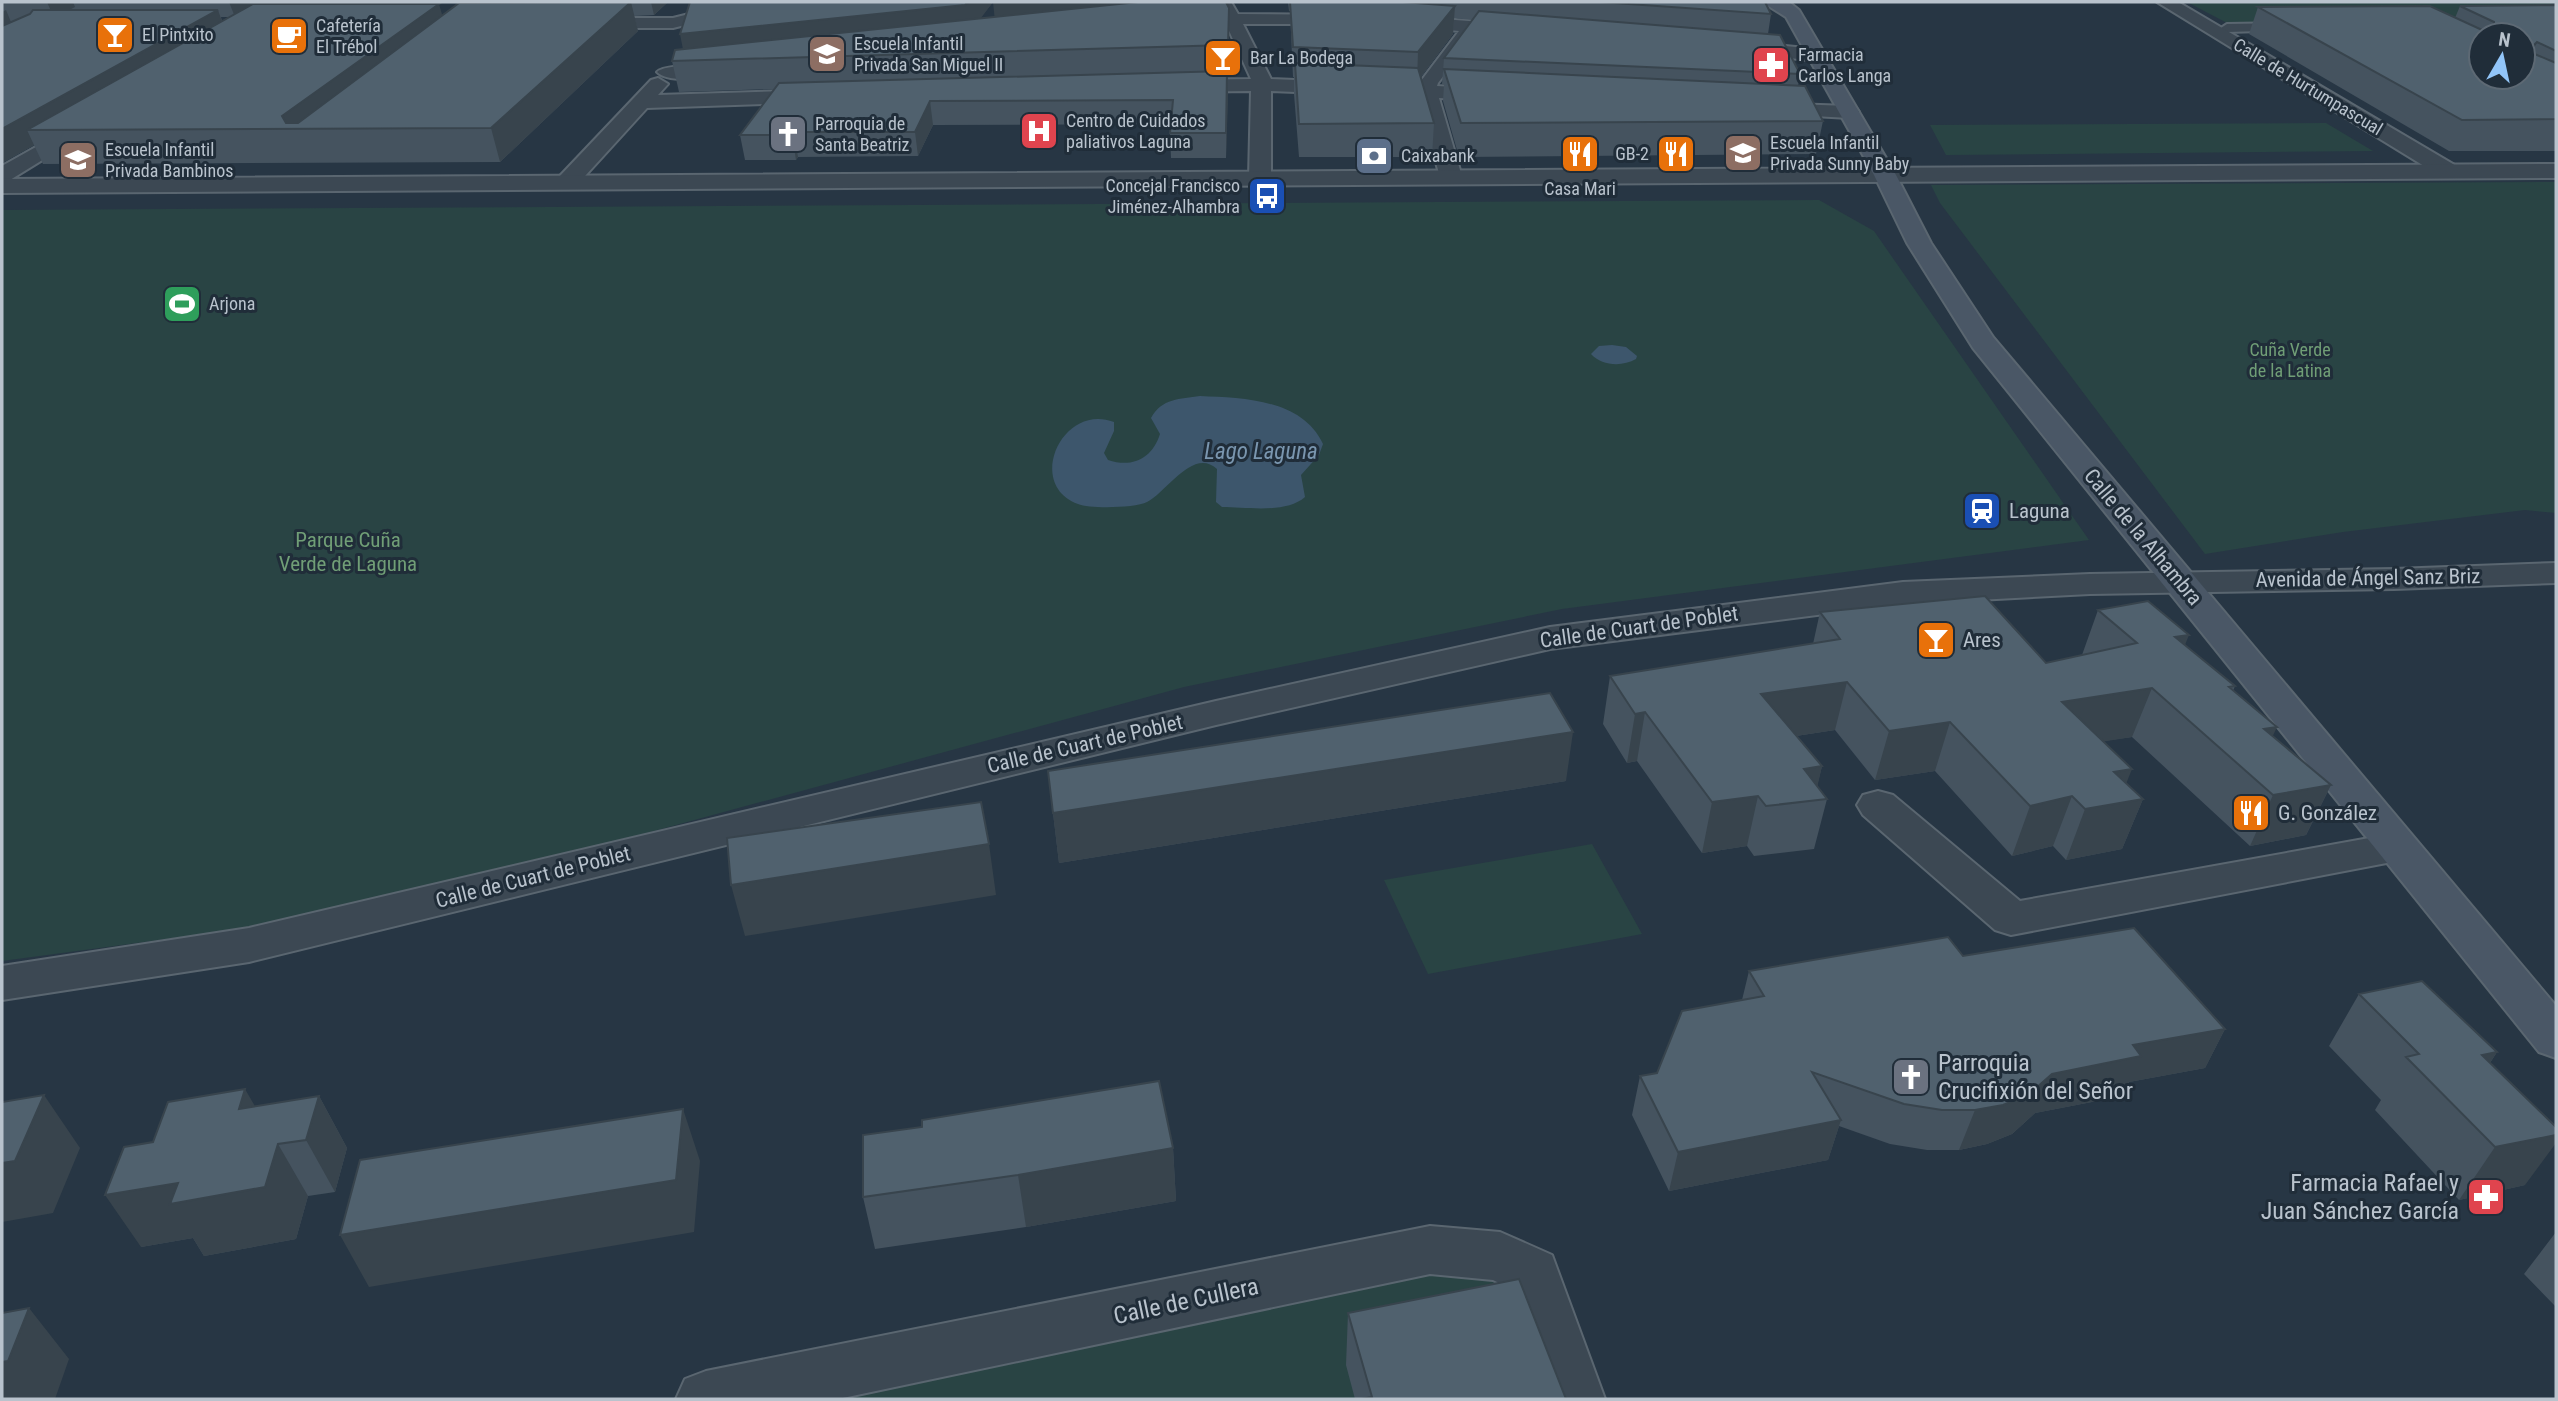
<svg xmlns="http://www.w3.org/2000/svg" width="2558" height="1401" viewBox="0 0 2558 1401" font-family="'Roboto Condensed',sans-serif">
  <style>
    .green { fill: #294444 }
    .water { fill: #3d566c }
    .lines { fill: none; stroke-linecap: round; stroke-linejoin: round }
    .pedestrian-casing { stroke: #5a6670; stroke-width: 4 }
    .minor-casing { stroke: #5a6670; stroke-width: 4 }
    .tertiary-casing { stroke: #5a6670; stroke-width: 4 }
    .secondary-casing { stroke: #5a6670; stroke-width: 4 }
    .pedestrian { fill: #3c4853; fill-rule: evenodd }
    .minor { fill: #3c4853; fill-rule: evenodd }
    .tertiary { fill: #3c4853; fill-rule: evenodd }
    .secondary { fill: #4a5766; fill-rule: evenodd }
    .wall { fill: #45535f; fill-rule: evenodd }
    .shaded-wall { fill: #38444d }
    .building { fill: #50616e; stroke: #38444d; stroke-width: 2 }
    .labels { text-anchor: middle; stroke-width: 6; stroke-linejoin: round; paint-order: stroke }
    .far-poi-label { font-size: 18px; fill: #b9c3cd; stroke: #202d39; text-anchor: start }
    .far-street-label { font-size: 18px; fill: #b9c3cd; stroke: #202d39 }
    .far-park-label { font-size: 18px; fill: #709e76; stroke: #202d39 }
    .poi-label { font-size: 21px; fill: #b9c3cd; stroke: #202d39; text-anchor: start }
    .street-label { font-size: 21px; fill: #b9c3cd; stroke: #202d39 }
    .park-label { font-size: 21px; fill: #709e76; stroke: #202d39 }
    .water-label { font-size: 23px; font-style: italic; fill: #7a96af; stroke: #202d39 }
    .near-poi-label { font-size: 24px; fill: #b9c3cd; stroke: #202d39; text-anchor: start }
    .near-street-label { font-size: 24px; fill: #b9c3cd; stroke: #202d39 }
  </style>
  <rect width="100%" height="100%" fill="#273644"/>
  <path class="green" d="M2187,2H2549L2556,5V21L2229,24Z
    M2326,123L2373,151L1946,155L1930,125Z
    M2556,182V513L2525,510L2343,532L2205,554L1940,203L1931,185Z
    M1819,200L1874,231L2089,540L1562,609L1184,687L643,834L242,929L2,961V210Z
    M1592,844L1642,934L1428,974L1384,880Z
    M1430,1250L1532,1272L1575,1399H706Z"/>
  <path class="water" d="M1612,345L1626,347L1637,356L1636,359C1622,367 1602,366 1591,354L1599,346Z
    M1200,396C1244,398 1302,399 1323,444L1319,455L1301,475L1305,497C1286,514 1246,507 1222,507L1216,502L1217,469C1193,447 1167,492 1147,502C1135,508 1090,509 1078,504C1025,485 1062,402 1114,422V431L1104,453L1108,460C1132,468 1152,459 1160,434L1151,418C1162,398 1180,399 1200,396Z"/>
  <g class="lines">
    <defs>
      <path id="pedestrian" d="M2288,23L2294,27L2293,30L2227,32L2221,28L2227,24Z"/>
      <path id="minor" d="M1215,2H1231L1238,14L1349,15L1352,19L1349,23L1343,24H1243L1271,79L1418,85L1459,31L1397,25L1394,21L1397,17L1403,16L1521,25L1530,30L1521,35L1477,32L1438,83L1437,86L1494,89L1501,91L1504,95L1501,99L1494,101L1439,98L1462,177L1459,182H1443L1440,177L1418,97L1271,91V178L1268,183H1252L1249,178L1251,91L1176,92L1166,86L1176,80L1251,79L1226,24H1176L1167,19L1176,14H1220Z
        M2157,2H2178L2458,167L2461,172L2458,177H2442Z
        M737,10L743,11L746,15L743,19L697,22L673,28H585L576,23L585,18H673L697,12Z
        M1735,41L1816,49L1825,55L1816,61L1728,51L1726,47L1728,43Z
        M726,63L736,69L733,73C716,77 669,85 657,72C664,64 712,65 726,63Z
        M658,78L668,84L658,95L818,90L825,92L828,96L825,100L818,102L647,108L575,187H559L556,182L559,177L651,80Z
        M1767,103L1849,106L1856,108L1859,112L1856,116L1849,118L1760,113L1757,109L1760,105Z
        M84,120L91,122L94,126L91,130L10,180L2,182V166Z
        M2556,563V583L2394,589L2090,594L1903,604L1550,649L1216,725L249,962L2,1000V966L249,928L1216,701L1550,627L1903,582L2090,574L2394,569Z
        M1878,791L1893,795L2020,901L2397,833L2412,837L2418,847L2412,857L2397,861L2011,935L1995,930L1863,815L1857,805L1863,795Z
        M1430,1226L1500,1232L1552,1255L1605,1399H1545L1509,1288L1493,1280L1430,1274L838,1399H676L685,1379L706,1371Z"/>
      <path id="tertiary" d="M2556,164V178L2,193V179Z"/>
      <path id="secondary" d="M1762,2H1789L1799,10L1896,175L1931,243L1993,337L2556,1006V1058L2539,1052L1973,348L1907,243L1874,175L1786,17Z"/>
    </defs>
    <use href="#pedestrian" class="pedestrian-casing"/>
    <use href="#minor" class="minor-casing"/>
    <use href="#tertiary" class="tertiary-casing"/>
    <use href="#secondary" class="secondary-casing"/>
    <use href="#pedestrian" class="pedestrian"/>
    <use href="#minor" class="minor"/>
    <use href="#tertiary" class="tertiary"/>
    <use href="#secondary" class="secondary"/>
  </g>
  <path class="wall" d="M2,2H263L259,4L442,16L505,3L504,2H668L654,15L634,16L638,31L500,162L43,164L34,145L2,163ZM221,17H229L222,21Z
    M993,2L980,18L1229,8V37L1226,158H1171L1170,133L1171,124L933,125L918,156L798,157L796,160H745L740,135L775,89L679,92L672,61L683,50Z
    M1288,2H1765L1771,14L1768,34L1800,74L1798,86L1823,121L1816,154L1459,157L1443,101L1444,84H1442L1444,58L1473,20L1454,18L1453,34L1421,77L1434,123L1432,157H1299L1294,94V77H1293L1290,11H1289Z
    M2556,5V151H2449L2249,34L2258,7L2455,18L2460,6Z
    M2098,610L2185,645L2235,686L2233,691L2273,736L2331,785L2306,835L2250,846L2132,737L2103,741L2126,783L2143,799L2122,849L2066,860L2053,846L2012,856L1935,771L1875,780L1835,730L1796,736L1822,766L1817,786L1827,799L1814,849L1754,856L1747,846L1702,853L1637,761L1627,763L1603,724L1610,676L1813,644L1820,612L2046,663L2082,655Z
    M1048,771L1566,781L1059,863Z
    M1963,956L2225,1029L2205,1068L2129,1082L2123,1096L2035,1113L2012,1134L1987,1144L1959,1150H1927L1890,1144L1839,1126L1828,1160L1669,1191L1632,1115L1640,1076L1657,1073L1742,1000L1749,971Z
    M2359,994L2497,1052L2490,1063L2525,1185L2459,1200L2375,1110L2381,1100L2329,1046Z
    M319,1096L347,1148L335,1192L308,1196L296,1239L204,1256L193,1238L141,1247L153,1142L255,1107Z
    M922,1127L1173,1148L1176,1201L1026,1227L875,1249L863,1197Z
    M2556,1232V1307L2524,1274Z
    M1348,1313L1566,1399H1355L1346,1365Z"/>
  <path class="shaded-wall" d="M47,2H73L75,7L54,18Z
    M229,2H263L235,17Z
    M631,2L638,31L500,162L491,128Z
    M651,2H668L654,15Z
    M968,2H993L969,34L685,60L680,34Z
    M993,2H1174L996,31Z
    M439,4L447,32L321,129H286L282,116Z
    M1455,6L1453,34L1417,82L1418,52Z
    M1229,8V37L1228,76V45Z
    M6,10L16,34L2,40V12Z
    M218,10L226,33L27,130L34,145L2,163V129Z
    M2537,42L2524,71L2525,46Z
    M1227,71L1228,93L1226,158V133Z
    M930,101L933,125L918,156L915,132Z
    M794,132L798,157L796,160L792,135Z
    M2189,635L2170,682L2175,637Z
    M1847,682L1835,730L1750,743L1761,694Z
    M2152,688L2132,737L2045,751L2062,702Z
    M1645,712L1637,761L1627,763L1635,714Z
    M1950,722L1935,771L1875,780L1889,731Z
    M2277,727L2254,776L2264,729Z
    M1573,732L1566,781L1059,863L1053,813Z
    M1822,766L1814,801L1804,769Z
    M2132,769L2118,804L2143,799L2122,849L2066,860L2085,809L2114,772Z
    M2331,785L2306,835L2250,846L2273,795Z
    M1758,796L1747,846L1702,853L1712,802Z
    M2072,796L2053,846L2012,856L2030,806Z
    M989,844L996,895L745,936L731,885Z
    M2225,1029L2205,1068L2129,1082L2123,1096L2035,1113L2012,1134L1987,1144L1959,1150L1975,1110L2052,1074L2133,1045Z
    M2497,1052L2463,1104L2482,1055Z
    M245,1089L275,1141L239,1109Z
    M44,1095L80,1148L53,1213L2,1222V1163Z
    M319,1096L347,1148L335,1192L306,1140Z
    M683,1109L700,1161L694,1232L369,1287L340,1235Z
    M1841,1120L1828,1160L1669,1191L1678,1152Z
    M2556,1135V1143L2525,1185L2459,1200L2495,1147Z
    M278,1144L308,1196L296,1239L204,1256L193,1238L141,1247L105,1195L178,1183Z
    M1173,1148L1176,1201L1026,1227L1018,1175Z
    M29,1308L69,1359L55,1399H2V1337Z"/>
  <path class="building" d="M631,2L491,128L27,130L253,4H439L282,116L286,123H298L459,3Z
    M690,2H968L965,5L680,34Z
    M1138,2H1226L1229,8L1228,45L672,61L675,50Z
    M1290,2H1403L1455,6L1418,52L1293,47Z
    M1600,2H1765L1771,14Z
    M2556,5V51L2537,42L2533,46H2525V50L2556,63V119L2462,120L2258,7L2430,6L2493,35H2481V77H2523V35H2494V22L2460,6Z
    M33,10H218L2,129V26L30,14Z
    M1479,11L1780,35L1800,74L1444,58Z
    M1295,63L1418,68L1434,123L1299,124Z
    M1444,69L1805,86L1823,121L1461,123Z
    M1227,71L1226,133H1170L1173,100L930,101L915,132H794L792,135H740L779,83Z
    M1985,596L2046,663L2137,643L2098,610L2148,601L2189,635L2175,637L2235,686L2229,687L2277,727L2264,729L2331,785L2273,795L2152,688L2062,702L2132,769L2114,772L2143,799L2085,809L2072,796L2030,806L1950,722L1889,731L1847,682L1761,694L1822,766L1804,769L1827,799L1766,806L1758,796L1712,802L1645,712L1635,714L1610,676L1840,639L1820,612Z
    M1550,693L1573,732L1053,813L1048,771Z
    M981,802L989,844L731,885L727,838Z
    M2134,928L2225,1029L2133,1045L2141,1056L2052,1074L2028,1095L2003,1105L1975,1110H1942L1904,1104L1812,1072L1841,1120L1678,1152L1640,1076L1657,1073L1682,1011L1764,996L1749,971L1948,937L1963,956Z
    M2422,981L2497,1052L2482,1055L2556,1127V1135L2495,1147L2406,1057L2419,1054L2359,994Z
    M1159,1081L1173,1148L1018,1175L863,1197V1135L922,1127V1120Z
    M245,1089L239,1109L319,1096L306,1140L278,1144L265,1187L170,1204L178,1183L105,1195L124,1147L153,1142L168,1102Z
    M44,1095L15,1161L2,1163V1102Z
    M683,1109L676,1180L340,1235L360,1160Z
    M1519,1279L1566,1399H1361L1372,1397L1348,1313Z
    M29,1308L8,1361L2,1362V1313Z"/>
  <defs>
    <symbol id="bar-square" viewBox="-11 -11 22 22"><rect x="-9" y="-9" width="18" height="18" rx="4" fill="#e8710a" stroke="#202d39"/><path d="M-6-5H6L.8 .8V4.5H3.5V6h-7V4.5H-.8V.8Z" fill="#fff"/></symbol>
    <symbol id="cafe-square" viewBox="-11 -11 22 22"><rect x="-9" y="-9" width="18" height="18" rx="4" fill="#e8710a" stroke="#202d39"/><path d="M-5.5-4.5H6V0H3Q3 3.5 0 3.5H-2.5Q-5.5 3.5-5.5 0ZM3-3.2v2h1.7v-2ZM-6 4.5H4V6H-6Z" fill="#fff"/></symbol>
    <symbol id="school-square" viewBox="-11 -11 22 22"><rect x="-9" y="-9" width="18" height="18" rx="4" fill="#8d6e63" stroke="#202d39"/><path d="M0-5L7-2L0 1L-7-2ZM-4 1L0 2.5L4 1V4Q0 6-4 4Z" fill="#fff"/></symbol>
    <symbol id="pharmacy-square" viewBox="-11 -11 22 22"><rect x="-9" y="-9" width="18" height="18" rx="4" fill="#e0444e" stroke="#202d39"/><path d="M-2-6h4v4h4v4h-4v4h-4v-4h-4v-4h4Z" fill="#fff"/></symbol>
    <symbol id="hospital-square" viewBox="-11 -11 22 22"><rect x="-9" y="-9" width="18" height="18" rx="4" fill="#e0444e" stroke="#202d39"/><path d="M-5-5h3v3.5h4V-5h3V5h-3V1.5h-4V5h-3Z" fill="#fff"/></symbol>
    <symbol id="church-square" viewBox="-11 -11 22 22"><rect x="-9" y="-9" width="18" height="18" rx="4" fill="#6b7280" stroke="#202d39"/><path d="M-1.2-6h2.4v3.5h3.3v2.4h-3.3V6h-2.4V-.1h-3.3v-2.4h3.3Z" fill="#fff"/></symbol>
    <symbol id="restaurant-square" viewBox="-11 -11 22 22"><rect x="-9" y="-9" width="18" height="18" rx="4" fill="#e8710a" stroke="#202d39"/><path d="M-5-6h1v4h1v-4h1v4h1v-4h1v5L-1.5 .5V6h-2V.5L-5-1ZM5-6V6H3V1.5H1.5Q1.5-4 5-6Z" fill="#fff"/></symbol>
    <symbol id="bank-square" viewBox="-11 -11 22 22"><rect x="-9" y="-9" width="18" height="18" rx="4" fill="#5c6f8a" stroke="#202d39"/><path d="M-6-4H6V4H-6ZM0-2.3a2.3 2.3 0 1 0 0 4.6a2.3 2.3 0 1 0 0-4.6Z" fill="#fff"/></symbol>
    <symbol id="bus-square" viewBox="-11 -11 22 22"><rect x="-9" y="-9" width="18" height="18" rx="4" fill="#1a4fb4" stroke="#202d39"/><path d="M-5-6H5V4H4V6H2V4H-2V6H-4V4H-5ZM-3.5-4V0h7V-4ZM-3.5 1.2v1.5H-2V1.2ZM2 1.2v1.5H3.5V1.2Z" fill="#fff"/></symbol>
    <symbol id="stadium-square" viewBox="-11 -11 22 22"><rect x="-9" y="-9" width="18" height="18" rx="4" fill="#2e9e5b" stroke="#202d39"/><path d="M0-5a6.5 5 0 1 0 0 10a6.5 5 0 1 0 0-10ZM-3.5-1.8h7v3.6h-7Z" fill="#fff"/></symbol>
    <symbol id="station-square" viewBox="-11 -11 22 22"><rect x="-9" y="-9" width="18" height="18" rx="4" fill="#1a4fb4" stroke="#202d39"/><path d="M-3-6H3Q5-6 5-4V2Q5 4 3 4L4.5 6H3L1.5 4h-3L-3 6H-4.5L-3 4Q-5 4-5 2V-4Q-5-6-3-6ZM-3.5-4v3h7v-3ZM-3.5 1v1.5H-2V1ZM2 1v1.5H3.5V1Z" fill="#fff"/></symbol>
  </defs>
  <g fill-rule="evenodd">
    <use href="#bar-square" x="93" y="13" width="44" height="44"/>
    <use href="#cafe-square" x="267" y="14" width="44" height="44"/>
    <use href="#school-square" x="805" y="32" width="44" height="44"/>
    <use href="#bar-square" x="1201" y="36" width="44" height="44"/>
    <use href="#pharmacy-square" x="1749" y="43" width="44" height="44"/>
    <use href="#hospital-square" x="1017" y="109" width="44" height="44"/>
    <use href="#church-square" x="766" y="112" width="44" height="44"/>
    <use href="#school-square" x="1721" y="131" width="44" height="44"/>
    <use href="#restaurant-square" x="1558" y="132" width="44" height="44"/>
    <use href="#restaurant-square" x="1654" y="132" width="44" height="44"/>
    <use href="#bank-square" x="1352" y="134" width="44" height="44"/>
    <use href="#school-square" x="56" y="138" width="44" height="44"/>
    <use href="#bus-square" x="1245" y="174" width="44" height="44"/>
    <use href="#stadium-square" x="160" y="282" width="44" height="44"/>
    <use href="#station-square" x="1960" y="489" width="44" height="44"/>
    <use href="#bar-square" x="1914" y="618" width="44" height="44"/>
    <use href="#restaurant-square" x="2229" y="791" width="44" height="44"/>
    <use href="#church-square" x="1889" y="1055" width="44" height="44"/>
    <use href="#pharmacy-square" x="2464" y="1175" width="44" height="44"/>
  </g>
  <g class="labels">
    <g class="far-poi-label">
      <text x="316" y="32">Cafetería<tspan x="316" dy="21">El Trébol</tspan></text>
      <text x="142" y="41">El Pintxito</text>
      <text x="854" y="50">Escuela Infantil<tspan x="854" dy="21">Privada San Miguel II</tspan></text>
      <text x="1798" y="61">Farmacia<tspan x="1798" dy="21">Carlos Langa</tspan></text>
      <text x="1250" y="64">Bar La Bodega</text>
      <text x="1066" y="127">Centro de Cuidados<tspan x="1066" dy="21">paliativos Laguna</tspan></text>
      <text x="815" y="130">Parroquia de<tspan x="815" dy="21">Santa Beatriz</tspan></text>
      <text x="1770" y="149">Escuela Infantil<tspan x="1770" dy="21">Privada Sunny Baby</tspan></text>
      <text x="105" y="156">Escuela Infantil<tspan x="105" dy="21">Privada Bambinos</tspan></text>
      <text x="1649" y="160" text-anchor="end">GB-2</text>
      <text x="1401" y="162">Caixabank</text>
      <text x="1240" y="192" text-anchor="end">Concejal Francisco<tspan x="1240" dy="21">Jiménez-Alhambra</tspan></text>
      <text x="1580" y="195" text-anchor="middle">Casa Mari</text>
      <text x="209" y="310">Arjona</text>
    </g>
    <g class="far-street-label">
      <text transform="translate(2308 87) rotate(31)" y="6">Calle de Hurtumpascual</text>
    </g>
    <g class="far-park-label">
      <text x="2290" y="356">Cuña Verde<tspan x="2290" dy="21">de la Latina</tspan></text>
    </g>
    <g class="poi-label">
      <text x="2009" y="518">Laguna</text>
      <text x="1963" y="647">Ares</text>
      <text x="2278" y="820">G. González</text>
    </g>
    <g class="street-label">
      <text transform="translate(2143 537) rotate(50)" y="7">Calle de la Alhambra</text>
      <text transform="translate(2368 578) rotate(-1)" y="7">Avenida de Ángel Sanz Briz</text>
      <text transform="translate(1639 627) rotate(-8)" y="7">Calle de Cuart de Poblet</text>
      <text transform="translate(1085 744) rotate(-13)" y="7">Calle de Cuart de Poblet</text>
      <text transform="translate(533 877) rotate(-14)" y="7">Calle de Cuart de Poblet</text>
    </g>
    <g class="park-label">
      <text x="348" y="547">Parque Cuña<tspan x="348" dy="24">Verde de Laguna</tspan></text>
    </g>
    <g class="water-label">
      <text x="1261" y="459">Lago Laguna</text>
    </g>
    <g class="near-poi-label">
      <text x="1938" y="1071">Parroquia<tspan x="1938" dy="28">Crucifixión del Señor</tspan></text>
      <text x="2459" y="1191" text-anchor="end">Farmacia Rafael y<tspan x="2459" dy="28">Juan Sánchez García</tspan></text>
    </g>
    <g class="near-street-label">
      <text transform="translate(1186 1301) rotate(-12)" y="8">Calle de Cullera</text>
    </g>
  </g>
  <rect width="2558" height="1401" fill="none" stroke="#b9c3cd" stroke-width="7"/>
  <g transform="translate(2502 56) rotate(9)"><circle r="33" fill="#202d39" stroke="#5d6974" stroke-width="2"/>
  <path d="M0-5L12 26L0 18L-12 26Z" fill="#92c5f8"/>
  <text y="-10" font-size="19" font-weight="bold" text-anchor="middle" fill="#b9c3cd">N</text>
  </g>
</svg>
